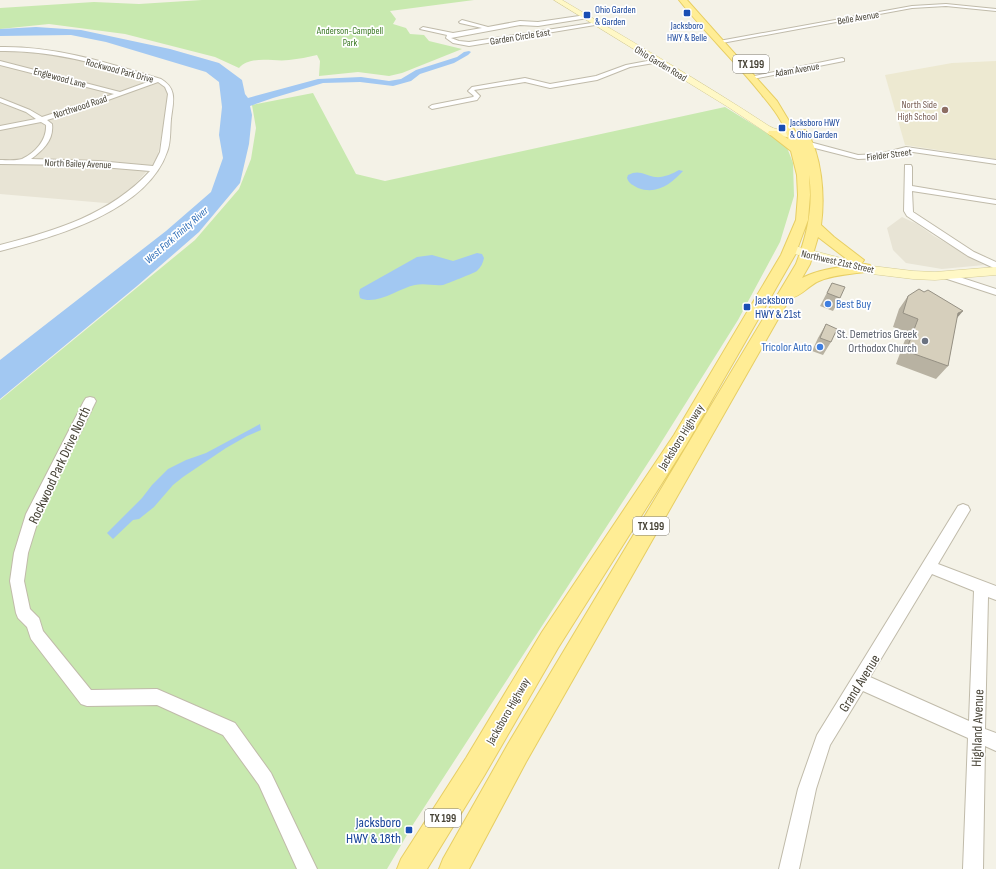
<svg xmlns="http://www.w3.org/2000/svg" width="996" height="869" viewBox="0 0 996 869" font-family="'Sofia Sans Condensed',sans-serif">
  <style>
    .residential { fill: #e8e4d5 }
    .education { fill: #ede9d1 }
    .green { fill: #c8e9af }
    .water { fill: #a2c8f2 }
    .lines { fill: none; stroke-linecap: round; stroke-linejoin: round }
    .street-casing { stroke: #c0bbaa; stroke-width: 2 }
    .secondary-casing { stroke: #d5cc96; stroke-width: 1 }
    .primary-casing { stroke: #e7ce63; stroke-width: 2 }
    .street { fill: #fff; fill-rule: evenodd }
    .secondary { fill: #fff8c6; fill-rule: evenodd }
    .primary { fill: #ffed95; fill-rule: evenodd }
    .wall { fill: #b8b2a2 }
    .shaded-wall { fill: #969184 }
    .building { fill: #d6cfbc; stroke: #969184 }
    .transit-dot { fill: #1a4fb4; stroke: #fff; stroke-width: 1.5 }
    .education-dot { fill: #8d6e63; stroke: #fff; stroke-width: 1.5 }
    .shop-dot { fill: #3f7fe0; stroke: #fff; stroke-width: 1.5 }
    .worship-dot { fill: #6b7280; stroke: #fff; stroke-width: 1.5 }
    .labels { text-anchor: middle; stroke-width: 3.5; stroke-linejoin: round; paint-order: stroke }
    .far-transit-label { font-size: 10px; fill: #164399; stroke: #fff; text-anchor: start }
    .far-street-label { font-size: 10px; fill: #474336; stroke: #fff }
    .far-park-label { font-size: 10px; fill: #3d7b27; stroke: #fff }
    .far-education-label { font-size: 10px; fill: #785e54; stroke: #fff; text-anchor: end }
    .shield { fill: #fff; stroke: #7e7b72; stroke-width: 1 }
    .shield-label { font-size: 11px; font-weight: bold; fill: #474336 }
    .far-water-label { font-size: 11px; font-style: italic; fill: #2c6cb6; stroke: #fff }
    .transit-label { font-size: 12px; fill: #164399; stroke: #fff; text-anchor: start }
    .shop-label { font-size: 12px; fill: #366cbe; stroke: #fff; text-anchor: start }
    .worship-label { font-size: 12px; fill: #5b616d; stroke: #fff; text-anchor: end }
    .street-label { font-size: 12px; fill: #474336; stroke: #fff }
    .near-street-label { font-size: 14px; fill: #474336; stroke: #fff }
    .near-transit-label { font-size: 14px; fill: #164399; stroke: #fff; text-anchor: end }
  </style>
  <rect width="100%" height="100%" fill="#f4f2e7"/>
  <path class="residential" d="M0,49L54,53L159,80L165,87L168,91V99L157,160L117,204L0,194Z
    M902,217L917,224L934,236L984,265L942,269L906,263L893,250L887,228Z"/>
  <path class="education" d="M996,61V159L905,145L885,75L952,63Z"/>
  <path class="green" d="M202,0H474L390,11L396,19L393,24L406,28L410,34L424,35L429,41L462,49L402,73L389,76L358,72L319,76L320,61L317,55C308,57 299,59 289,60C273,62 250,55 239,68L215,57L125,34L49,24L0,29V8L94,2L139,4Z
    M313,93L356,174L385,181L725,107L786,145L793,163L794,196L780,242L738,320L657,449L414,823L387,869H0V400L195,240L239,189L251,159L256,128L252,105Z"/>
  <path class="water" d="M36,27L81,30L170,49L219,63L242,80L245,94L248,98L318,79L361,77L389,81L401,79L416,70L457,57L464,52L469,51L471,52L468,55L454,63L420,74L411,81L393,86L360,82L323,83L273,98L250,106L252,115L249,144L240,183L199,232L137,286L0,399V360L166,231L211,192L223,158L219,135L222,107L219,82L206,72L106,42L71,35L0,36V29Z
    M679,170L683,171C671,184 657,195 638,188C633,185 629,184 627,178L628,175C639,169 644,175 655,177C663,178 672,174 679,170Z
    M477,253L482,254L484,258C483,263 481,267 477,271C474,273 446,284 443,285C434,286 424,283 415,285C399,288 377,306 360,298L359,293L360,289L417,257L432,255L453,261Z
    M260,424L261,430L247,436L226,448L183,477L173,485L154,507L139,519L133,520L113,539L107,533L142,498L152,485L168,469L186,460L206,453Z"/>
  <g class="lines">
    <defs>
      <path id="street" d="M946,4L996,9V11L946,6L912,8L722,43L719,41L912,6Z
        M586,15L589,17L588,18L538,26L520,25L451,38L459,41L469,42L598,22L601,24L469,46L453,43L446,38L447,35L420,29L423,27L453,33L482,28L460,23L459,22L462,20L488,27L520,21L538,22Z
        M0,47C56,46 108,63 161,79C178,89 173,102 171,119C170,129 171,143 167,152C147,211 55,237 0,251V245C55,231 111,214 150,171L78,165L0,164V160C6,160 16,161 22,159C35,153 47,140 46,125L41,122L0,130V126L36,119L26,112L0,102V98L30,110L42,117L114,94L0,65V61L120,92L153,80C102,65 53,50 0,51ZM158,82L165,87L168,94L160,152L153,166L98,161L31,159C43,150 54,140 52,124L47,120L83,109Z
        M842,58L844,59V61L753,79L750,77Z
        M658,59L660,60V62L630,67L597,80L550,88L525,82L474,90L480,96L477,100L432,109L429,107L432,105L473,97L474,96L468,91L472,87L525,78L550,84L596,76L626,65Z
        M803,141H806L858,155L879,154L906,147L996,160V164L906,151L879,158L858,159L803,145Z
        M905,165H911L912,167V186L996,200V204L912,191L913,212L974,252L996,262V269L968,256L907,216L904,211Z
        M944,272L996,289V295L941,277L939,275L941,273Z
        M90,397L94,398L96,401L40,514L28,553L24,581L30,609L39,618L43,631L91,690L157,689L235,723L271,773L317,869H297L259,785L223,735L157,705L87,706L81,704L31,639L27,627L18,618L16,613L10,581L14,553L26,514L84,401L86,398Z
        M963,504L968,506L970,510L938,564L996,586V600L988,597L985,729L996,733V751L985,746L983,869H963L968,738L863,691L830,745L816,789L799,869H779L798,789L817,735L958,506ZM932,574L974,591L969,721L870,677Z"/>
      <path id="secondary" d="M554,0H562C631,41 702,82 769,126C780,133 803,130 809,136L804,139L770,135L728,107Z
        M791,245L872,266L913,271L935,272L996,267V275L935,280L913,279L872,274L787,252L785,249L787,246Z"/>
      <path id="primary" d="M679,0H687L777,101L798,136L797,132L798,130H806C822,155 825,196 821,225L834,237L864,260L862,263H852L818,237L810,264L802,278C821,268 844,267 865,264L870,265L872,268L870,271L865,272C850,274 833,275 819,281C809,285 801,297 790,298L526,762L469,869H439L443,859L508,744L796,264C807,235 814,206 809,175L810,195L808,220L795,255L686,445L558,648L484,776L427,869H397L401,859L466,758L542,632L674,435L781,255L796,220L798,195L797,175L791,151L768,133L769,131H777L788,139C785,123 772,107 762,95C736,62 705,33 679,0Z"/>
    </defs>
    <use href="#street" class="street-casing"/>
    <use href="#secondary" class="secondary-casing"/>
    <use href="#primary" class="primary-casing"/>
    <use href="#street" class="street"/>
    <use href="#secondary" class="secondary"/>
    <use href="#primary" class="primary"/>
  </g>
  <path class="wall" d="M832,283L840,298L833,311L820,306Z
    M908,296L957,317L948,366L936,379L896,364L908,332L893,327L899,309Z
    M826,324L831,342L823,355L812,351L818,338Z"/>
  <path class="shaded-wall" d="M963,311L952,324L958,313Z"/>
  <path class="building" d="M832,283L845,287L840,298L827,293Z
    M919,289L924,292L928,290L963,311L958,313L948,366L906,351L918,319L903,313L908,296Z
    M826,324L837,329L831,342L820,338Z"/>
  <g class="transit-dot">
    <rect x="683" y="9" width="8" height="8" rx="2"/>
    <rect x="583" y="11" width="8" height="8" rx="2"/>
    <rect x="778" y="124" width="8" height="8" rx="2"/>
    <rect x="743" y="303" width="8" height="8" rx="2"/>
    <rect x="405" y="826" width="8" height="8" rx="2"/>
  </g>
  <circle class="education-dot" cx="945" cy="110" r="4"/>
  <g class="shop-dot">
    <circle cx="828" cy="304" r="4"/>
    <circle cx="820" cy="347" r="4"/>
  </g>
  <circle class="worship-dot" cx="925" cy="341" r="4"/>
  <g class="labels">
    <g class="far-transit-label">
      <text x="595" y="13">Ohio Garden<tspan x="595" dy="12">&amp; Garden</tspan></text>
      <text x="687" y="29" text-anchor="middle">Jacksboro<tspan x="687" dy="12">HWY &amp; Belle</tspan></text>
      <text x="790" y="126">Jacksboro HWY<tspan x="790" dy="12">&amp; Ohio Garden</tspan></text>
    </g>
    <g class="far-street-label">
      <text transform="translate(858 17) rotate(-10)" y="4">Belle Avenue</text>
      <text transform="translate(520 36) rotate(-9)" y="4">Garden Circle East</text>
      <text transform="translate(661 63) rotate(31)" y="4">Ohio Garden Road</text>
      <text transform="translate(797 69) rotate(-10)" y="4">Adam Avenue</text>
      <text transform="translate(120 70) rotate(15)" y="4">Rockwood Park Drive</text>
      <text transform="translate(60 77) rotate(15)" y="4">Englewood Lane</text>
      <text transform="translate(80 106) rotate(-18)" y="4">Northwood Road</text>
      <text transform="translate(889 154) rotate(-7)" y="4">Fielder Street</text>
      <text transform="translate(78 163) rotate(2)" y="4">North Bailey Avenue</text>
      <text transform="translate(838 261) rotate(13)" y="4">Northwest 21st Street</text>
    </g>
    <g class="far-park-label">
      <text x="350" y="34">Anderson-Campbell<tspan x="350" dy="12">Park</tspan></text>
    </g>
    <g class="far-education-label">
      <text x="937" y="108">North Side<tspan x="937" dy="12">High School</tspan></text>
    </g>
    <g class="shield">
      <rect x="733" y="55" width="36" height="18" rx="3"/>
      <rect x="633" y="517" width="36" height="18" rx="3"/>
      <rect x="425" y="809" width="36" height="18" rx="3"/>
    </g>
    <g class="shield-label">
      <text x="751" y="68">TX 199</text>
      <text x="651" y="530">TX 199</text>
      <text x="443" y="822">TX 199</text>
    </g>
    <g class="far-water-label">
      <text transform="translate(176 235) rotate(-41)" y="4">West Fork Trinity River</text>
    </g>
    <g class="transit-label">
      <text x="755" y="304">Jacksboro<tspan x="755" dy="14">HWY &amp; 21st</tspan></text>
    </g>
    <g class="shop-label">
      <text x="836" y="308">Best Buy</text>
      <text x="812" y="351" text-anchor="end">Tricolor Auto</text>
    </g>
    <g class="worship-label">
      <text x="917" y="338">St. Demetrios Greek<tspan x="917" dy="14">Orthodox Church</tspan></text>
    </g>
    <g class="street-label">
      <text transform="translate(681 437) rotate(-58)" y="4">Jacksboro Highway</text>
      <text transform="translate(508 711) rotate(-60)" y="4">Jacksboro Highway</text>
    </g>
    <g class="near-street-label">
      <text transform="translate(59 465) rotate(-65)" y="5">Rockwood Park Drive North</text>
      <text transform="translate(859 683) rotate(-58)" y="5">Grand Avenue</text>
      <text transform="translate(977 728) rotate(-88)" y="5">Highland Avenue</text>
    </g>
    <g class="near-transit-label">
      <text x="401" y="827">Jacksboro<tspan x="401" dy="16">HWY &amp; 18th</tspan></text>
    </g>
  </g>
</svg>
